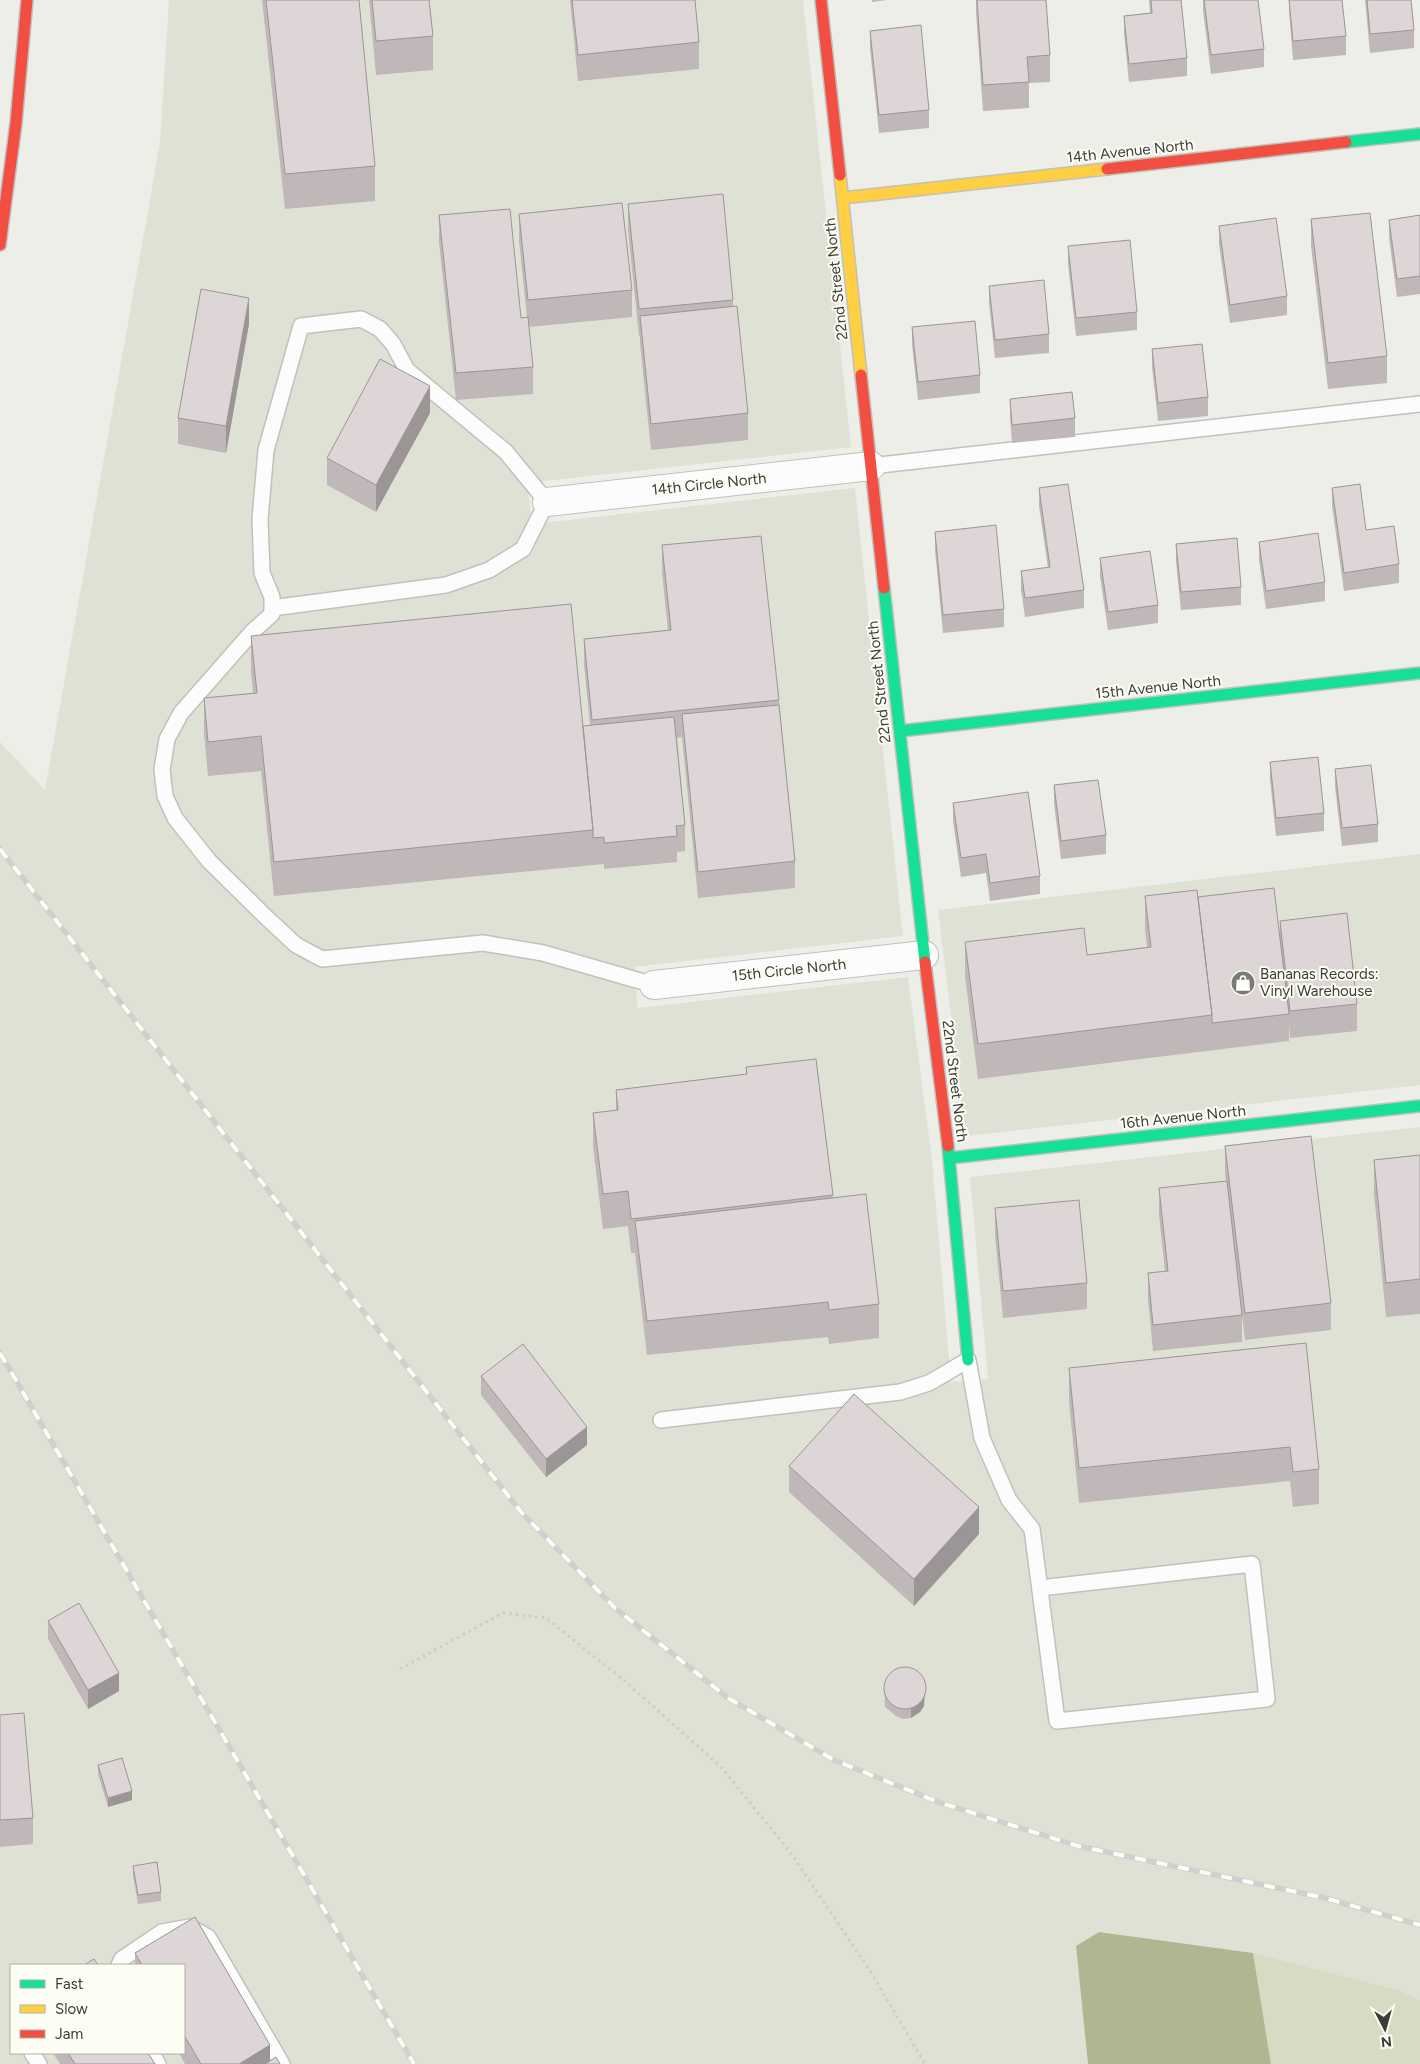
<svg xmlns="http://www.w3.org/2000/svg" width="1420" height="2064" viewBox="0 0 1420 2064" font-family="Figtree,sans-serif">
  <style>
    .built { fill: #e0e1d5; fill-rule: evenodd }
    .green { fill: #d8dac4 }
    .water { fill: #b2b592 }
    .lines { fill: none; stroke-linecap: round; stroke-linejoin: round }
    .lane-casing { stroke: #c0c1bc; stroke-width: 18 }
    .street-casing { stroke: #c0c1bc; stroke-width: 30 }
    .fast-casing { stroke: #c0c1bc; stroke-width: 14 }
    .slow-casing { stroke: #c0c1bc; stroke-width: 14 }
    .jam-casing { stroke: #c0c1bc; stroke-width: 14 }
    .path { stroke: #cccdca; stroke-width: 3; stroke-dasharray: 2.5 4; stroke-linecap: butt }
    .lane { stroke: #fcfcfc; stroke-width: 15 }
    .street { stroke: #fcfcfc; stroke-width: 28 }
    .fast { stroke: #16e098; stroke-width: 11 }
    .slow { stroke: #ffcf43; stroke-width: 11 }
    .jam { stroke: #f24e42; stroke-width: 11 }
    .rail-casing { stroke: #d0d0ce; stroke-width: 5.5 }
    .rail { stroke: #fcfdf3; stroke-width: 4; stroke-dasharray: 11; stroke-linecap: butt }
    .wall { fill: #bfb7b8 }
    .shaded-wall { fill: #9b9596 }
    .building { fill: #ded5d6; stroke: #9b9596 }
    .labels { text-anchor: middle; stroke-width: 4; stroke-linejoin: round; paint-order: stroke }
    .street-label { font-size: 15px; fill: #3c3d39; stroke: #fcfdf3 }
    .poi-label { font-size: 15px; fill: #3c3d39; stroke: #fcfdf3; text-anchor: start }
  </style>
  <rect width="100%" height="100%" fill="#edeee8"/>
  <path class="built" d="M169,0H803L851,447L527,483L532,524L855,488L903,936L634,967L638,1008L908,977L932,1160L951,1382L988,1379L970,1177L1420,1127V2000L1402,1991L1253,1953L1099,1932L1076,1946L1088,2064H0V742L45,790L160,143ZM11,1965H184V2053H11Z
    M1420,854V1085L966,1136L938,910Z"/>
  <path class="green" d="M1253,1953L1402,1991L1420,2000V2064H1271Z"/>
  <path class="water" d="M1099,1932L1253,1953L1271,2064H1088L1076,1946Z"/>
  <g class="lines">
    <defs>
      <path id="lane" d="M871,466L1420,404
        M272,608L446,585L489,570L523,549L547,502L506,452L407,370L393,344L380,329L361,319L301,326L266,450L260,519L262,573L272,597V614L253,631L181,713L167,739L162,770L165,796L175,818L209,861L268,919L296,945L322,959L483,943L543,953L654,985
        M661,1420L900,1392L929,1383L968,1360L982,1438L1009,1500L1032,1529L1057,1721L1267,1699L1252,1564L1040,1588
        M119,1965L122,1959L162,1932L190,1927L208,1937L282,2064
        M32,2053L39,2064
        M152,2053L158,2064"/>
      <path id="street" d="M547,502L871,466
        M654,985L924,955"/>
      <path id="fast" d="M1346,142L1420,134
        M884,588L925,962
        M900,731L1420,673
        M948,1146L968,1360
        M950,1158L1420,1106"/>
      <path id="slow" d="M840,175L861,375
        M843,198L1107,169"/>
      <path id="jam" d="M821,0L840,175
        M1107,169L1346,142
        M0,245L16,123L27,0
        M861,375L884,588
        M925,962L948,1146"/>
    </defs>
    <use href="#lane" class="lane-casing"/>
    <use href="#street" class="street-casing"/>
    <use href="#fast" class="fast-casing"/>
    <use href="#slow" class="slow-casing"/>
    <use href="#jam" class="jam-casing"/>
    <path class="path" d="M400,1669L503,1613L546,1618L626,1682L721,1767L790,1852L869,1969L925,2064"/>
    <use href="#lane" class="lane"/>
    <use href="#street" class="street"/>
    <use href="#fast" class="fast"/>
    <use href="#slow" class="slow"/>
    <use href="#jam" class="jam"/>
    <defs>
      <path id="rail" d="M0,849L521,1512L615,1608L728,1698L834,1760L938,1802L1078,1846L1325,1898L1420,1925
        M0,1353L414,2064"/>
    </defs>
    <use href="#rail" class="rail-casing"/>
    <use href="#rail" class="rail"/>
  </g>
  <path class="wall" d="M262,0H359L375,166V201L285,209Z
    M369,0H429L433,36V70L376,75Z
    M570,0H695L699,42V69L578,81Z
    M872,0H887L872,2Z
    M976,0H1046L1050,55V82L1029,83V108L983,111L976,13Z
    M1149,0H1181L1187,58V76L1129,82L1124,34V16L1150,13Z
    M1203,0H1258L1264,49V67L1211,74L1203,10Z
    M1289,0H1342L1346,36V55L1293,60L1289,11Z
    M1365,0H1411L1414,30V48L1370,53Z
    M870,31L929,110V128L879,133L870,49Z
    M628,204L733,300V307L748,413V440L651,450L640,343V336H639L628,231Z
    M519,214L632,290V317L529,327L533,367V394L456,400L439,242V215L521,318L527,317L519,241Z
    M1420,215V294L1397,297L1389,238V220Z
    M1311,219L1387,356V383L1328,389L1311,246Z
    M1219,226L1287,296V315L1230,323L1219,244Z
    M1068,246L1137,312V330L1076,336L1068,264Z
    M989,286L1049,334V353L995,358L989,304Z
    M249,324L226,453L178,444V418Z
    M912,327L980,375V393L918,400L912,345Z
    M1152,349L1208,397V416L1158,421L1152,367Z
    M1010,399L1075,418V437L1012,443L1010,417Z
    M430,413L376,512L327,485V458Z
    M1039,488L1084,590V608L1025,617L1021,590V571L1048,568L1039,506Z
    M1332,488L1366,530L1399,564V583L1344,591L1332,506Z
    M935,532L1004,609V627L943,633L935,550Z
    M1259,542L1325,582V601L1266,609L1259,560Z
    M1176,544L1241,587V605L1181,610L1176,562Z
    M662,545L779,700L795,861V888L698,898L682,737L677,738L685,825V851L677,852V862L604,869V864L274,896L261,771L208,776L204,733V698L253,693L251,671V636L583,726L590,725L584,665V639L668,630L662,572Z
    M1100,558L1158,605V623L1108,630L1100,577Z
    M1270,762L1324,813V831L1276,836L1270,780Z
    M1335,769L1378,824V842L1342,846L1335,787Z
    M1054,785L1106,835V854L1061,859L1054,804Z
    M953,803L1040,876V894L990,901L986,873L961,877L953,821Z
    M1145,896L1198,897L1280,942V921L1357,1004V1031L1290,1038L1289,1022V1041L978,1079L965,976V942L1087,955L1147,947L1145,930Z
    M746,1067L833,1195V1198L879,1304V1338L829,1344L828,1337L647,1355L635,1253H631L628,1226L603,1229L593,1147V1113L616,1110V1090L746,1074Z
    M1225,1146L1331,1303V1330L1245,1340L1237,1273L1242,1315V1342L1153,1351L1148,1299V1273L1165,1271L1159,1215V1188L1226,1181L1225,1173Z
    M1420,1155V1314L1386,1317L1374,1194V1160Z
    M995,1208L1087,1283V1309L1003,1318L995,1235Z
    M1306,1343L1319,1469V1504L1293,1507L1290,1481L1079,1503L1069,1402V1368Z
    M481,1376L587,1445L546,1477L481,1395Z
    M789,1466L979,1534L914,1606L789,1492Z
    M48,1621L119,1691L88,1709L48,1639Z
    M884,1683L925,1691L924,1706L920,1712L911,1718L903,1719L896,1716L885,1707Z
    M0,1715L33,1818V1844L0,1847Z
    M98,1765L132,1800L108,1807L98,1774Z
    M133,1866L161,1892V1901L138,1904L133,1875Z
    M195,1917L270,2045V2061L276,2057L280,2064H185L179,2053H184V1965H135V1953Z
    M53,2053H148L155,2064H60Z"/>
  <path class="shaded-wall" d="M249,298V324L226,453V426Z
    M430,386V413L376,512V485Z
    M587,1427V1445L546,1477V1459Z
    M979,1507V1534L914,1606V1579Z
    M119,1673V1691L88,1709V1690Z
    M925,1682L924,1706L920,1712L911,1718V1709Z
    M132,1791V1800L108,1807V1798Z
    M270,2045V2064H239Z"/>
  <path class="building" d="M266,0H359L375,166L285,174Z
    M372,0H429L433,36L376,41Z
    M572,0H695L699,42L578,55Z
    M977,0H1046L1050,55L1027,57L1029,82L983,85Z
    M1151,0H1181L1187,58L1129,64L1124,16L1152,13Z
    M1204,0H1258L1264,49L1211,55Z
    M1289,0H1342L1346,36L1293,41Z
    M1367,0H1411L1414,30L1370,34Z
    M921,25L929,110L879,115L870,31Z
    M723,194L733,300L639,309L628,204Z
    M622,203L632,290L528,300L519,214Z
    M510,209L521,318L528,317L533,367L456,373L439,215Z
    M1370,213L1387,356L1328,363L1311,219Z
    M1420,215V276L1397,279L1389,220Z
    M1276,218L1287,296L1230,305L1219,226Z
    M1130,240L1137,312L1076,318L1068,246Z
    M1044,280L1049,334L995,340L989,286Z
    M201,289L249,298L226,426L178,418Z
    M737,306L748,413L651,424L640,316Z
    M975,321L980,375L918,382L912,327Z
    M1202,344L1208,397L1158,403L1152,349Z
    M380,359L430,386L376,485L327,458Z
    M1072,392L1075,418L1012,425L1010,399Z
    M1068,484L1084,590L1025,598L1021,571L1050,567L1039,488Z
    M1360,484L1366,530L1394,526L1399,564L1344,573L1332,488Z
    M996,525L1004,609L943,615L935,532Z
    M1318,533L1325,582L1266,591L1259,542Z
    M761,536L779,700L592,720L584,639L671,630L662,545Z
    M1237,538L1241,587L1181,592L1176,544Z
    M1150,551L1158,605L1108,612L1100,558Z
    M571,604L593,830L274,862L261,736L208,742L204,698L257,693L251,636Z
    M779,705L795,861L698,872L682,714Z
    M674,717L685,825L676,826L677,836L604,843V837L593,838V830L583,726Z
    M1318,757L1324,813L1276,818L1270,762Z
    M1371,765L1378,824L1342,828L1335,769Z
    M1098,780L1106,835L1061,841L1054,785Z
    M1028,792L1040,876L990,883L986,854L961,858L953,803Z
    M1274,888L1289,1014L1212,1023V1015L1198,897Z
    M1197,890L1212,1015L978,1044L965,942L1084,928L1087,955L1151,947L1145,896Z
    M1347,913L1357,1004L1290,1011L1280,921Z
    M816,1059L833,1195L631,1219L628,1191L603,1194L593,1113L618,1110L616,1090L747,1074L746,1067Z
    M1311,1136L1331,1303L1245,1313L1225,1146Z
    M1420,1155V1279L1386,1283L1374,1160Z
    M1227,1181L1242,1315L1153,1325L1148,1273L1168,1271L1159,1188Z
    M866,1194L879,1304L829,1310L828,1302L647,1321L635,1221Z
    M1079,1200L1087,1283L1003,1291L995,1208Z
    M1306,1343L1319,1469L1293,1472L1290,1447L1079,1468L1069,1368Z
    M523,1344L587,1427L546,1459L481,1376Z
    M854,1394L979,1507L914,1579L789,1466Z
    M79,1603L119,1673L88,1690L48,1621Z
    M884 1688a21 21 0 1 1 42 0a21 21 0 1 1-42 0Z
    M24,1713L33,1818L0,1820V1715Z
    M122,1758L132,1791L108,1798L98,1765Z
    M157,1862L161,1892L138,1895L133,1866Z
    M195,1917L270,2045L239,2064H201L184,2035V1965H142L135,1953Z
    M94,1959L98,1965H84Z
    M68,2053H148L155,2064H75Z
    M276,2057L280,2064H265Z"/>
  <defs>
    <symbol id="shop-disc" viewBox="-11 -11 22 22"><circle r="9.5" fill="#7a7b76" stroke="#fcfdf3"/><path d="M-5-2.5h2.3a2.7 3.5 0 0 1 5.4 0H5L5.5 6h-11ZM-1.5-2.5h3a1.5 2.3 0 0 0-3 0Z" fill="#fff"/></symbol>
  </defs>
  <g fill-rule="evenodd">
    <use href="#shop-disc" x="1229" y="969" width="28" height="28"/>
  </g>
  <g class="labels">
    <g class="street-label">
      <text transform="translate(1130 151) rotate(-6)" y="5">14th Avenue North</text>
      <text transform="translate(836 279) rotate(-96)" y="5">22nd Street North</text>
      <text transform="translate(709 484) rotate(-6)" y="5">14th Circle North</text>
      <text transform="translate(879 682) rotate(-96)" y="5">22nd Street North</text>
      <text transform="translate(1158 687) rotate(-6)" y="5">15th Avenue North</text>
      <text transform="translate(789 970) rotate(-6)" y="5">15th Circle North</text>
      <text transform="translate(955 1081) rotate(83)" y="5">22nd Street North</text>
      <text transform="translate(1183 1117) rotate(-6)" y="5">16th Avenue North</text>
    </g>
    <g class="poi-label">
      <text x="1260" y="979">Bananas Records:<tspan x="1260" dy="17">Vinyl Warehouse</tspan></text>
    </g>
  </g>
  <rect x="10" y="1964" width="175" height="90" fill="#fcfdf3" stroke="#afb0a9"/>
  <rect x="20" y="1980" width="25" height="8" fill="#16e098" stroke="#afb0a9"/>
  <text x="55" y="1989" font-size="15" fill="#3c3d39">Fast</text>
  <rect x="20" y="2005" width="25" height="8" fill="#ffcf43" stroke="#afb0a9"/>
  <text x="55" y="2014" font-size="15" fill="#3c3d39">Slow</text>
  <rect x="20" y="2030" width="25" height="8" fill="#f24e42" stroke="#afb0a9"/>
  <text x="55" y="2039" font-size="15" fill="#3c3d39">Jam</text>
  <g transform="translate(1385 2029) rotate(174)" stroke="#fcfdf3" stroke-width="4" paint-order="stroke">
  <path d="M0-4L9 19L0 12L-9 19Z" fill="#3c3d39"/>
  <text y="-8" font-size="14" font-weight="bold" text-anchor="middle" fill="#3c3d39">N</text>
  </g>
</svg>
